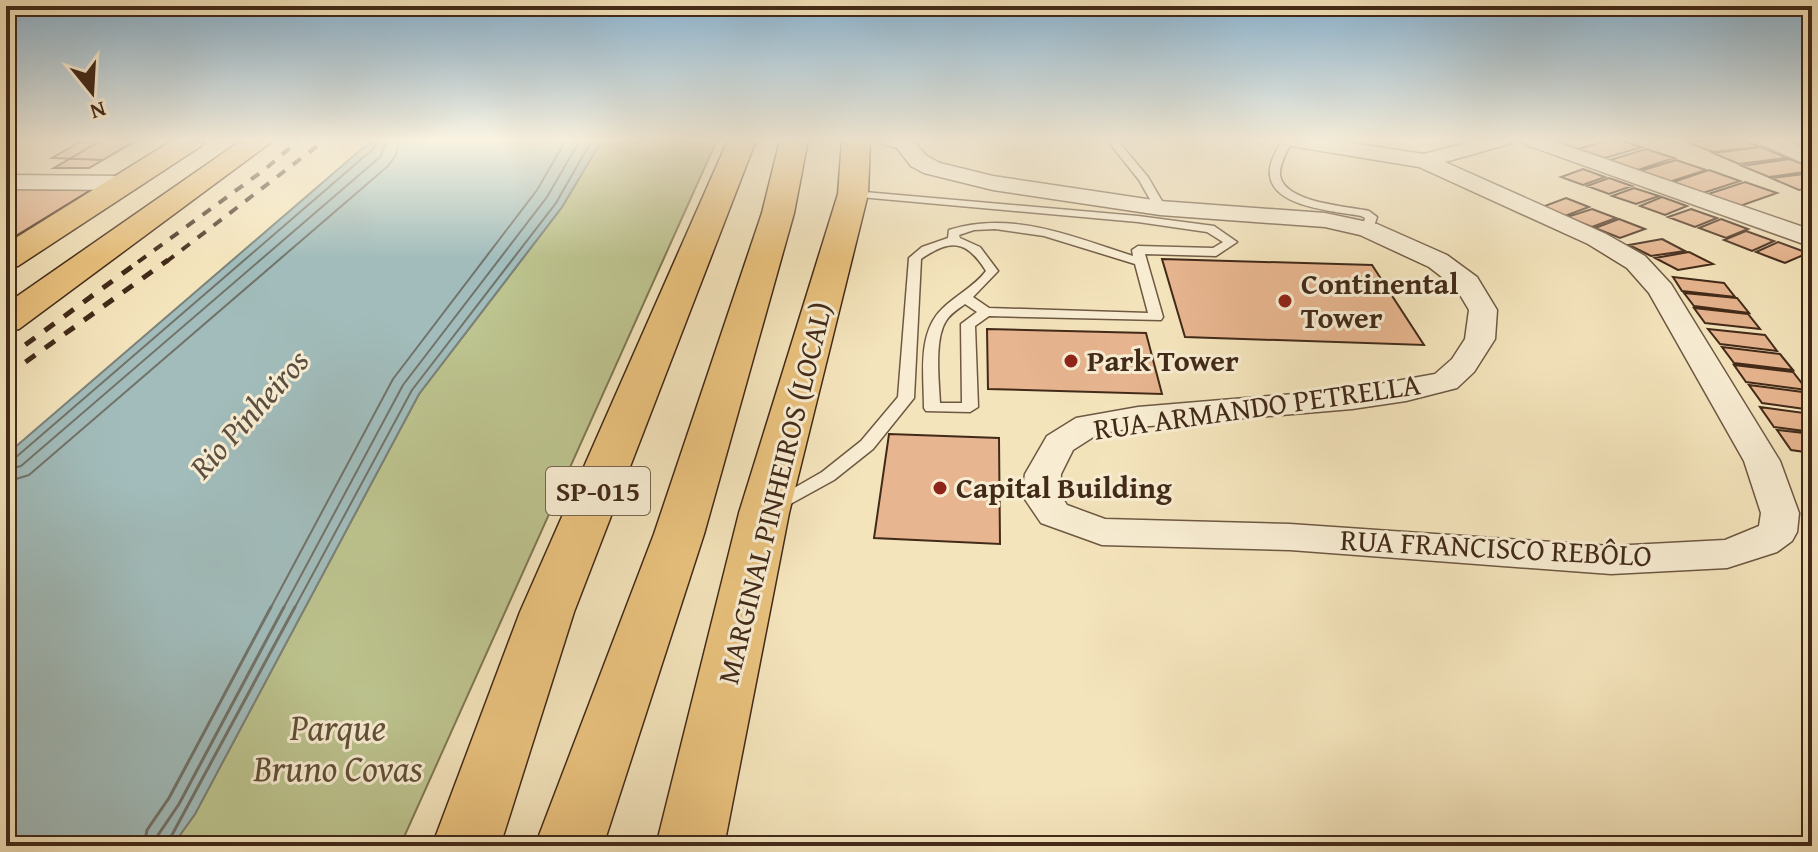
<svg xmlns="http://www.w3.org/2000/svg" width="1818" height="852" viewBox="0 0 1818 852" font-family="'Gentium Book Plus',serif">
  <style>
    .green { fill: #bdc48f; stroke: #807754; stroke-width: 2 }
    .water { fill: #a1bcbb; stroke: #7b827a; stroke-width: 2 }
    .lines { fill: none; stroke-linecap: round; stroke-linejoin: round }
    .shore-far1 { stroke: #72736a; stroke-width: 2 }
    .shore { stroke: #72736a; stroke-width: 3 }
    .building { fill: #e7b58f; stroke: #422a19; stroke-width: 2 }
    .service-casing { stroke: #6e5842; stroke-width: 3 }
    .minor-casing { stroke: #6e5842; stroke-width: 3 }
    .trunk-casing { stroke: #422a19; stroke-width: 3 }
    .motorway-casing { stroke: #422a19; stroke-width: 3 }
    .service { fill: #f8edd3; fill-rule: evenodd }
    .minor { fill: #f8edd3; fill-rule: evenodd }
    .trunk { fill: #eac27e; fill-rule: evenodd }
    .motorway { fill: #eac27e; fill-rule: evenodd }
    .rail-far1 { stroke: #422a19; stroke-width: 4; stroke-dasharray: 10 10; stroke-linecap: butt }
    .rail { stroke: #422a19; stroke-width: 5; stroke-dasharray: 12 12; stroke-linecap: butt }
    .poi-dot { fill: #8f2418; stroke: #f8edd3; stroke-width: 3 }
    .labels { text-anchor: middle; stroke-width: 6; stroke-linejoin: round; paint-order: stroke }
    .shield { fill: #f8edd3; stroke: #796451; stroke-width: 2 }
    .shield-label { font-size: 28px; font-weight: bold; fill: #422a19 }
    .poi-label { font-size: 30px; font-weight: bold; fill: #422a19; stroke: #f8edd3; text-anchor: start }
    .street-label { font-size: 30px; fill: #422a19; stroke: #f8edd3 }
    .water-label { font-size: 32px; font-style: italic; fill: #5a4e42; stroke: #f8edd3 }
    .near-park-label { font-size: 36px; font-style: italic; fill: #615036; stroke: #f8edd3 }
  </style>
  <rect width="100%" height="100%" fill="#f4e4bc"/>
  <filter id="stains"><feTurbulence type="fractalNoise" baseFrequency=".0025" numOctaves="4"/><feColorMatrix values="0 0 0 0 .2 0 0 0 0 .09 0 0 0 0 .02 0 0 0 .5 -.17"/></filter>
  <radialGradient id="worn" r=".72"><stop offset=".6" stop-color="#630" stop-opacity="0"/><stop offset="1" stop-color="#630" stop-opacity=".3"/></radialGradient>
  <path class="green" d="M602,140H717L400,846H172L195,814L419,394L562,207Z"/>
  <path class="water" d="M372,140H602L562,207L419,394L195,814L172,846H6V455Z"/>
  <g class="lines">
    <path class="shore-far1" d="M6,460L15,458L373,149L377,140
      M6,470L21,466L380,157L387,140
      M6,482L29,475L388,166L396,155L399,140
      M270,609L393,379L537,190L566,140
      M283,609L403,385L547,197L580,140
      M294,609L412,390L556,203L592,140"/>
    <path class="shore" d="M144,846L147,830L169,798L271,607
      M156,846L158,835L179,804L284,607
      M166,846L295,607"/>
  </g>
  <path class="building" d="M96,140H136L103,160L52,158L78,143Z
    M102,140H137L89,168H54Z
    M1609,140H1620L1642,147L1605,158L1578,149Z
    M1712,140H1743L1760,147L1713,152L1689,143Z
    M1761,147L1787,158L1739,164L1713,153Z
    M1646,149L1674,158L1638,170L1610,160Z
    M1790,159L1812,168V171L1769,177L1742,166Z
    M1676,160L1706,170L1669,182L1640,171Z
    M1583,169L1605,177L1583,185L1561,177Z
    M1709,170L1740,181L1703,193L1673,182Z
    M1812,173V188L1799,190L1771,178Z
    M1609,178L1632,186L1609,194L1587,186Z
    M1745,182L1777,193L1740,206L1708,194Z
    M6,187L94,188L6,242Z
    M1634,188L1659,196L1636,204L1612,196Z
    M1662,197L1687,206L1665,215L1640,206Z
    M1566,198L1589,207L1565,216L1542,207Z
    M1592,209L1616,218L1592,227L1567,217Z
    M1691,209L1717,218L1695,227L1668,217Z
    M1619,219L1645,229L1620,238L1595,228Z
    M1721,219L1748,229L1726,238L1699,228Z
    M1746,231L1774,241L1752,251L1724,240Z
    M1662,239L1685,251L1651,256L1629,245Z
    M1778,242L1808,253L1785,263L1756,252Z
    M1689,252L1713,264L1678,270L1655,258Z
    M1162,259L1372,265L1424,345L1185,337Z
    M1673,277L1724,283L1735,297L1682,291Z
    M1684,293L1737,298L1749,313L1694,306Z
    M1694,308L1748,314L1760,329L1705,323Z
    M987,329L1146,333L1162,394L988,389Z
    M1708,329L1765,335L1777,351L1720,344Z
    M1722,347L1780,354L1793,370L1734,363Z
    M1734,365L1793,372L1807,390L1746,382Z
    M1749,385L1810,393L1812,410L1762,403Z
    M1760,407L1812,414V432L1774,427Z
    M1777,430L1812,434V453L1791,450Z
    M889,434L999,438L1000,544L874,538Z"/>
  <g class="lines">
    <defs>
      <path id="service" d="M1107,140H1117L1148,177L1166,208L1164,210H1156L1139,180Z
        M1282,140H1292C1288,150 1279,164 1280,175C1284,203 1347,206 1369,211L1377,217L1372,232L1368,233L1362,229L1365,218L1361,216C1337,211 1273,208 1270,175C1268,164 1277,150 1282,140Z
        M853,191L1138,216L1214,226L1237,242L1216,256L1145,254L1163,317L1161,320L989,316L975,326L978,407L970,412L926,411L924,408C924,376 917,333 942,309C956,295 974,287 986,271C966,239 950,239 921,259L914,398L873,449L834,480L774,513L768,511L765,507L768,503L822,472L861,441L898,397L909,258L922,247L948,238L949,230C1011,210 1073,237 1133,256L1132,250L1138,246L1213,248L1223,242L1207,232L1138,222L849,196L847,194ZM995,229L1044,236L1135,264L1148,313L989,308L973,297L998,271L980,247L960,238L959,235L974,230ZM965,304L977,312L961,324L962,403H940C939,382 934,339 946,321C950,314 958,309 965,304Z"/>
      <path id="minor" d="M880,140H912L927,156L940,163L993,176L1160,201L1325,213L1377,224L1447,255L1477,277L1497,310L1495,339L1474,372L1457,388L1406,401L1352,409L1138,427L1098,434L1073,450L1061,474L1060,494L1067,505L1105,519L1290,524L1611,546L1725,540L1759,526L1761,513L1744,461L1649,293L1627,268L1588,244L1419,167L1291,146L1280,140H1330L1424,154L1479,140H1512L1509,144L1445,162L1606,234L1645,256L1671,284L1780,461L1799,513L1797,532L1792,541L1777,552L1727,568L1611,574L1290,550L1102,545L1041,523L1022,495L1025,474L1047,436L1076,418L1138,407L1352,389L1435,374L1452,359L1465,339L1469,310L1456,288L1429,267L1360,235L1325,227L1160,215L993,190L924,173L911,166L897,148L883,144Z
        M1520,140H1550L1812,230V247L1524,144Z
        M1758,140H1785L1812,152V167L1761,144Z
        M6,175L124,176L132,178L135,183L132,188L124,190L6,189Z"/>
      <path id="trunk" d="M173,140H205L201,146L18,266L6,269V244Z
        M780,140H808L794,213L704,534L603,846H535L654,534L762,213Z
        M842,140H870L868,194L789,513L724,846H656L739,513L838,194Z"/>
      <path id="motorway" d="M242,140H274L19,329L6,332V304Z
        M728,140H756L574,612L500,846H432L520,612Z"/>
    </defs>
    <use href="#service" class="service-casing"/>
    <use href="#minor" class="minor-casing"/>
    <use href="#trunk" class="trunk-casing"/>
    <use href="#motorway" class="motorway-casing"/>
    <use href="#service" class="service"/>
    <use href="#minor" class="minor"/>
    <use href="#trunk" class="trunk"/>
    <use href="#motorway" class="motorway"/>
    <path class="rail-far1" d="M138,262L264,170L299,140
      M166,262L325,140"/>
    <path class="rail" d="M6,359L141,260
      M6,376L168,260"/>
  </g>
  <linearGradient id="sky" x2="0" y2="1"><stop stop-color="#8bb7d6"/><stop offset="0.54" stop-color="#faf3e1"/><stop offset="1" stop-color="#faf3e1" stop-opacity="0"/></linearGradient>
  <rect width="1818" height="259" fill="url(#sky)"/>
  <g class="poi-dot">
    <circle cx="1285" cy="301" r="8"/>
    <circle cx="1071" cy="361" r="8"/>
    <circle cx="940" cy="488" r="8"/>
  </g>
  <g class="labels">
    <rect class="shield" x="546" y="467" width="104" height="48" rx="6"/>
    <g class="shield-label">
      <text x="598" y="501">SP-015</text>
    </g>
    <g class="poi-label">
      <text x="1301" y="294">Continental<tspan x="1301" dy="34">Tower</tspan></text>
      <text x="1087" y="371">Park Tower</text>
      <text x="956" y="498">Capital Building</text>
    </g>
    <g class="street-label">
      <text transform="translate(1257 407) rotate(-8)" y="10">RUA ARMANDO PETRELLA</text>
      <text transform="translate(775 493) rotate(-76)" y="10">MARGINAL PINHEIROS (LOCAL)</text>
      <text transform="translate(1496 548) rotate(3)" y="10">RUA FRANCISCO REBÔLO</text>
    </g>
    <g class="water-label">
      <text transform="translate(249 414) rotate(-48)" y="11">Rio Pinheiros</text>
    </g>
    <g class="near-park-label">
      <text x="338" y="740">Parque<tspan x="338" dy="41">Bruno Covas</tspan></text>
    </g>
  </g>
  <rect width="1818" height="852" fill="none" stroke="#f4e4bc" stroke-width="32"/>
  <rect x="8" y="8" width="1802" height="836" fill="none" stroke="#422a19" stroke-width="4"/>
  <rect x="16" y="16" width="1786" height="820" fill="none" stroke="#422a19" stroke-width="2"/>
  <g transform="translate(92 92) rotate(162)" stroke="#f8edd3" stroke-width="6" paint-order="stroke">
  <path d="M0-6L14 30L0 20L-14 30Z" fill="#422a19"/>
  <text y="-12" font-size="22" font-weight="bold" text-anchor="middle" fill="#422a19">N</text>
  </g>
  <rect width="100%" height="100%" filter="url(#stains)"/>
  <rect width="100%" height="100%" fill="url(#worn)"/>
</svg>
